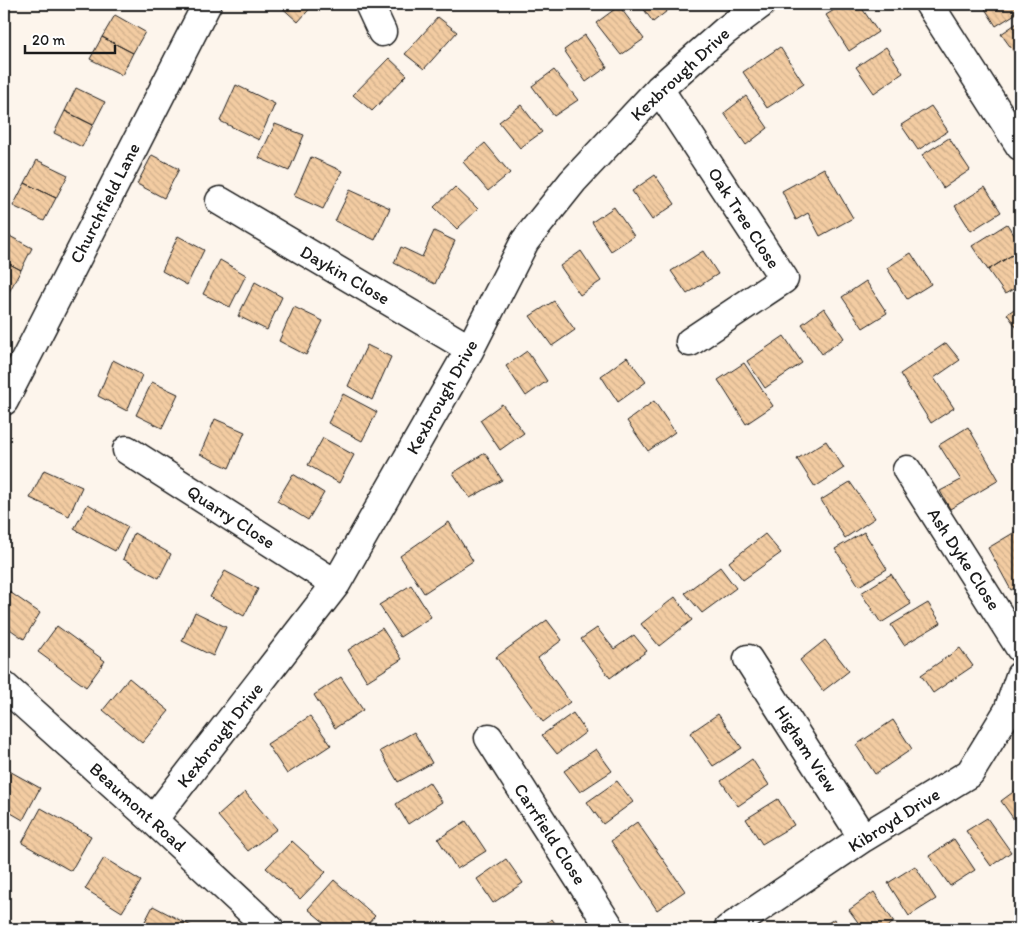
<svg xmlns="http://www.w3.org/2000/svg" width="1024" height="933" viewBox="0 0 1024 933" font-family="Itim,sans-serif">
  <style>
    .building { fill: url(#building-back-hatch); stroke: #1c1c1c }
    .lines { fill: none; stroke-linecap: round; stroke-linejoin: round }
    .minor-casing { stroke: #1c1c1c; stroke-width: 31 }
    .minor { stroke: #fff; stroke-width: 28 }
    .labels { text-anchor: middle; stroke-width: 4.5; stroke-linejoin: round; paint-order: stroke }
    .street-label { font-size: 18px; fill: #1c1c1c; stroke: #fff }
  </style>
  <defs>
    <pattern id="building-back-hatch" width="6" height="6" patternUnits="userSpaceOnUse" patternTransform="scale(1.25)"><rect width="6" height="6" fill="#f3cca2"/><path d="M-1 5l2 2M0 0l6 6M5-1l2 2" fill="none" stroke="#d0af8b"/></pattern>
  </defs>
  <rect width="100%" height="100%" fill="#fdf5ec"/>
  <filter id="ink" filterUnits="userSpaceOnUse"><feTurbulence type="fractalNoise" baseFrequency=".02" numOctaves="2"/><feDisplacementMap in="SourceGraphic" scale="10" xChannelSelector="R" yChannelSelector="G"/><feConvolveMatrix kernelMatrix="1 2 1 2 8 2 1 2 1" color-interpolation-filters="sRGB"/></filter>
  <g filter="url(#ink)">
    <path class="building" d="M278,4H314L298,22Z
      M640,4H676L653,22Z
      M844,4H859L878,32L849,51L826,15Z
      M982,4H1020V11L996,26Z
      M619,6L644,39L621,55L596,23Z
      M115,15L145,32L133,53L102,37Z
      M438,17L457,32L424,69L405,54Z
      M1020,21V60L1001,34Z
      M585,35L607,67L586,82L564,50Z
      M102,37L133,53L122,75L90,59Z
      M780,47L804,84L767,108L743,72Z
      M886,47L903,73L874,93L856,67Z
      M389,58L407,75L372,111L353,95Z
      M554,70L578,100L554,116L532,86Z
      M236,85L275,104L259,140L220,121Z
      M76,88L105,102L93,125L65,111Z
      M746,96L768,128L746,145L724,113Z
      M521,105L542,132L520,148L499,122Z
      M931,106L948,131L918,150L901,125Z
      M65,111L93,125L82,147L54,133Z
      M275,124L304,135L289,171L259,158Z
      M949,138L970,170L943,188L922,155Z
      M485,143L510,173L488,191L463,162Z
      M152,155L179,169L164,198L137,184Z
      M311,157L342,171L323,209L294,196Z
      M37,160L68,175L56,198L25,183Z
      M824,168L853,218L820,236L808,213L796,220L782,191Z
      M655,175L675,204L652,220L632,191Z
      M25,183L56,198L44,221L13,206Z
      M455,187L478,209L457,229L434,207Z
      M985,187L1001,212L971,231L955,206Z
      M350,190L390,208L375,240L335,221Z
      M614,207L634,236L611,251L592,222Z
      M1007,224L1020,244V250L988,270L972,246Z
      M434,231L455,241L435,284L394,263L401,247L422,257Z
      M4,233L32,248L21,270L4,261Z
      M178,236L204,250L187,285L162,271Z
      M1020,250V285L1005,294L988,270Z
      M581,251L601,281L580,295L560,266Z
      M703,251L718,274L687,294L671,271Z
      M911,253L931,284L907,299L887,268Z
      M220,260L246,275L230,307L203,294Z
      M4,261L21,270L9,292L4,289Z
      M866,281L887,313L863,328L842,297Z
      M255,282L282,297L267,330L238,316Z
      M554,301L575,330L552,346L530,316Z
      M1020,305V326L1017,328L1007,314Z
      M294,307L323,321L306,355L279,341Z
      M824,308L844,338L822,354L802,324Z
      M784,336L802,363L765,388L747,361Z
      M946,343L960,360L934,378L954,408L931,423L900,374Z
      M367,345L391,357L372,400L348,386Z
      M527,351L547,381L526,396L506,366Z
      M627,357L646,382L618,402L601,376Z
      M113,360L142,375L127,411L98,396Z
      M744,363L773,406L746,424L718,380Z
      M152,382L178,394L162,428L136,415Z
      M343,394L377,412L362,441L328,423Z
      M654,401L675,432L648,451L627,421Z
      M502,404L524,433L500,450L480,420Z
      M215,419L245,432L229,468L200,454Z
      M968,427L999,480L950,509L940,491L961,480L939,445Z
      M323,438L354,455L339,483L308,465Z
      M826,441L844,468L815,487L797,459Z
      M485,453L502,480L470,498L453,473Z
      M44,470L82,487L69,516L30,498Z
      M293,474L324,493L308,520L277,501Z
      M850,482L875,518L845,538L821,500Z
      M88,504L128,527L115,551L74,529Z
      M449,522L473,561L424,593L400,556Z
      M1020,529V585L1011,590L988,548Z
      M864,532L887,569L859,586L835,549Z
      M134,533L171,554L159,578L123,559Z
      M765,534L781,553L743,580L729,562Z
      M720,567L736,588L702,613L685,593Z
      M225,571L258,589L244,616L210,597Z
      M891,574L911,604L881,623L861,593Z
      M411,585L431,617L400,637L379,605Z
      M4,588L40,613L24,639L4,625Z
      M675,597L692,620L659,646L641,624Z
      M928,603L941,623L904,645L891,625Z
      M195,612L226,627L213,656L182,641Z
      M547,620L562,640L538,658L570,702L543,722L496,657Z
      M57,626L105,661L86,687L38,652Z
      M382,628L402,659L367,681L348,650Z
      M597,628L614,649L634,635L647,651L610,678L581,639Z
      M825,640L849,671L823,691L800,660Z
      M960,648L973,666L933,693L921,675Z
      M341,677L363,710L335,728L314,695Z
      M129,678L169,711L142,743L103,710Z
      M573,713L586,732L557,754L542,735Z
      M718,714L742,748L713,766L690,733Z
      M310,716L331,745L287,774L267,744Z
      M893,720L912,749L875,774L856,745Z
      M414,732L432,763L398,782L380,751Z
      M596,749L612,771L580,792L564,771Z
      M752,759L769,785L738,806L721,781Z
      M4,768L40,788L23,820L4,809Z
      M617,781L633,802L603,824L587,802Z
      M429,782L442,802L408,824L396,804Z
      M1020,787V828L1001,801Z
      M245,792L277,829L248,851L218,816Z
      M778,799L794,825L762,844L746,819Z
      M41,808L91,836L71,871L22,843Z
      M987,818L1011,852L991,866L966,831Z
      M466,821L486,851L457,869L438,839Z
      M637,822L685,891L657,910L611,841Z
      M954,839L975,870L950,886L929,856Z
      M292,841L326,872L300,899L266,868Z
      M104,858L141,881L122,912L85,889Z
      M506,859L523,883L493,903L477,879Z
      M915,866L936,899L909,916L888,883Z
      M334,880L375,916L363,929H332L308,909Z
      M874,892L894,922L884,929H863L849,910Z
      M153,906L193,927L192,929H141Z
      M552,919L559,929H537Z
      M834,919L841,929H819Z"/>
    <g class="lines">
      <defs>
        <path id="minor" d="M369,4L382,32
          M929,4L1020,146
          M659,89L784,279L690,342
          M220,201L470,349
          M4,401L207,4
          M127,450L336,584
          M907,470L1020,648
          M748,659L863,838
          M4,686L153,820L270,929
          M489,738L611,929
          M153,820L336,584L470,349L525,241L573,181L659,89L725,31L761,4
          M728,929L863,838L970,773L1008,711L1020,676"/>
      </defs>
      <use href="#minor" class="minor-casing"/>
      <use href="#minor" class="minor"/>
    </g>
  </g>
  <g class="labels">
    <g class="street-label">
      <text transform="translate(680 74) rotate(-43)" y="6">Kexbrough Drive</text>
      <text transform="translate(105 203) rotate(-63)" y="6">Churchfield Lane</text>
      <text transform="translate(744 218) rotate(57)" y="6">Oak Tree Close</text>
      <text transform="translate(345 275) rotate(30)" y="6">Daykin Close</text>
      <text transform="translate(442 397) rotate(-61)" y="6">Kexbrough Drive</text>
      <text transform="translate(231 517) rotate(33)" y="6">Quarry Close</text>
      <text transform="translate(964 559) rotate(57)" y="6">Ash Dyke Close</text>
      <text transform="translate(220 735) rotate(-52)" y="6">Kexbrough Drive</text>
      <text transform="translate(806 749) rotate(57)" y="6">Higham View</text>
      <text transform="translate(138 807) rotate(42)" y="6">Beaumont Road</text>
      <text transform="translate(894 820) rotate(-32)" y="6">Kibroyd Drive</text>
      <text transform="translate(550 834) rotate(57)" y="6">Carrfield Close</text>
    </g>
  </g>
  <rect width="1024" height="933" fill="none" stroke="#fff" stroke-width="20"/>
  <rect x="10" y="10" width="1004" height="913" fill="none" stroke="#1c1c1c" stroke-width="2" filter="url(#ink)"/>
  <path d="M25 45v8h90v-8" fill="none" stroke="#1c1c1c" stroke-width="2.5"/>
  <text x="32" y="45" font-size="15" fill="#1c1c1c" stroke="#ffffff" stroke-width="4" paint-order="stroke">20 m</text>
</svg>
